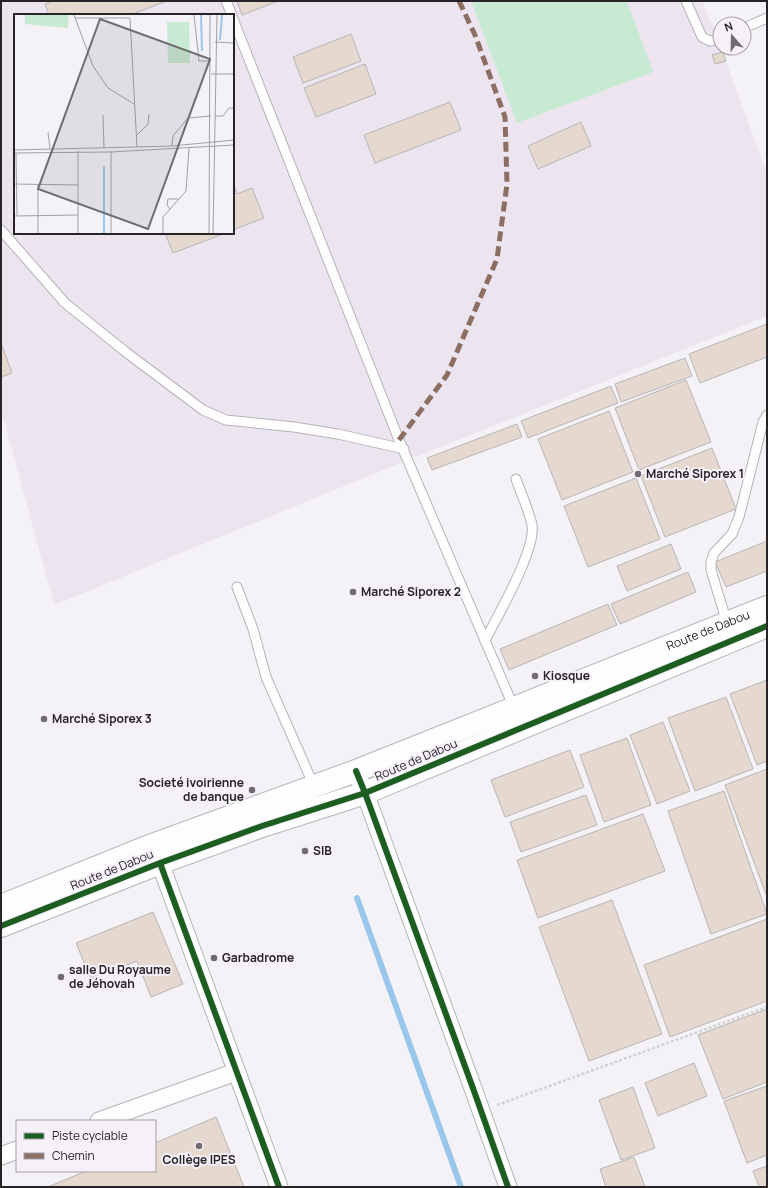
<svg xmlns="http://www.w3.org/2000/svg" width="768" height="1188" viewBox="0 0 768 1188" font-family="Manrope,sans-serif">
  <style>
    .built { fill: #ece5f0; fill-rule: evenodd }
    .green { fill: #c8e9d2 }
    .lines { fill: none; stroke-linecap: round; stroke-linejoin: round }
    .stream { stroke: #99c7eb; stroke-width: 6 }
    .building { fill: #e5d9cf; stroke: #b7b5b6 }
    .lane-casing { stroke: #b5b3b7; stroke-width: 11 }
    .street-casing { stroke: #b5b3b7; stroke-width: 19 }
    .secondary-casing { stroke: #b5b3b7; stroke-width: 24 }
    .path { stroke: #d2d2d3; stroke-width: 2.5; stroke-dasharray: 3 2; stroke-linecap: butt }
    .lane { stroke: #fefdfe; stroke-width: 9 }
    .street { stroke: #fefdfe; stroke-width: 17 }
    .secondary { stroke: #fefdfe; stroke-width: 22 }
    .quiet { stroke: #8d6e63; stroke-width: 5; stroke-dasharray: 10 5; stroke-linecap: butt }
    .cycleway-casing { stroke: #f6f0f9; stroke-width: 8 }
    .cycleway { stroke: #1b5e20; stroke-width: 6 }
    .poi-dot { fill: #6e6c70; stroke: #f6f0f9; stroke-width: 1.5 }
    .labels { text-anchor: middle; stroke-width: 4; stroke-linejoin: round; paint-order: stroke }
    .poi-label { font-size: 12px; font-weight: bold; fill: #262427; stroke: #f6f0f9; text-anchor: start }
    .street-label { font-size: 12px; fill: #262427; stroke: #f6f0f9 }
    .inset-river { fill: none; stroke: #99c7eb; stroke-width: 2 }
    .inset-road { fill: none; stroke: #a2a0a4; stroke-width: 1 }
    .view { fill: #6e6c70; fill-opacity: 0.15; stroke: #6e6c70; stroke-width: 2 }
    .inset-edge { fill: none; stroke: #262427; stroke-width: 2 }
  </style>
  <rect width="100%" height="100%" fill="#f5f2f7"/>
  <path class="built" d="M1,1H702L719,40L720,48H721L767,174V316L408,460L54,605L3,417H1ZM15,15H233V233H15Z"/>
  <path class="green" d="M471,1H627L653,72L517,123Z"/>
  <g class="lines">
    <path class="stream" d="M357,898L461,1187"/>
  </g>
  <path class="building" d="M53,1H167L130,15H49L45,4Z
    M237,1H278L242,15Z
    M351,34L361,61L303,83L293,57Z
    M723,52L726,61L715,64L712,55Z
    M365,64L376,94L316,117L304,88Z
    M450,102L461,130L375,163L364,135Z
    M581,122L591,146L538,169L528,146Z
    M233,182L237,194L252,188L264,218L233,230Z
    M165,233H226L173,253Z
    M767,324V357L700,383L689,354Z
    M1,343L12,373L1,377Z
    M685,358L692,376L621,402L615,384Z
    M686,380L711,442L639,470L615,408Z
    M611,386L618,403L528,438L521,421Z
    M609,411L633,472L562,500L538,439Z
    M517,424L522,437L432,470L427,458Z
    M712,448L736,509L665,537L641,476Z
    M636,478L660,539L588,567L564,506Z
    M767,541V571L726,587L715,562Z
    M671,544L681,569L627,591L617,566Z
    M688,572L696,592L620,624L611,604Z
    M608,604L617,625L509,670L500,649Z
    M767,680V761L757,765L730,694Z
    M726,697L753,769L695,791L668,718Z
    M663,722L690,791L657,804L630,735Z
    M627,738L651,805L604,822L580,755Z
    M570,750L584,787L505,817L491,780Z
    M767,769V897L725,785Z
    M724,791L767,914L711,934L668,811Z
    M586,795L597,825L521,852L510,822Z
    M643,814L665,871L538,918L517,860Z
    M612,900L662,1034L589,1061L539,927Z
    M153,912L183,984L151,997L137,961L91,979L76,943Z
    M767,919V1001L670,1037L644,965Z
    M767,1009V1082L723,1099L698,1035Z
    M694,1063L707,1096L658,1116L645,1083Z
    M767,1086V1155L747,1163L724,1101Z
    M633,1087L655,1148L621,1160L599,1100Z
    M216,1117L244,1187H48L86,1171H155V1143Z
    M634,1157L645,1187H606L600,1169Z
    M767,1166V1187H759L753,1171Z"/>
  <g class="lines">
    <defs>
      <path id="lane" d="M226,1L232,15
        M686,1L702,37L710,41L720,39
        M233,19L399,440L514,708
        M744,28L767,18
        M1,230L65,303L127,353L203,410L226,420L294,427L338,434L404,449
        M237,587L253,629L266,677L314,786
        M727,623L711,570V562L714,553L732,534L739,517L763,422L767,415
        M485,641C497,616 536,551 532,525C529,511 521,493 516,479"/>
      <path id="street" d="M356,771L365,793L474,1091L508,1187
        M160,863L279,1187
        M99,1121L236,1072
        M1,1156L17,1150"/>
      <g id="secondary">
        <path id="s1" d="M1,906L152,845L356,771L767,607"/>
        <path d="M1,926L160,863L262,826L365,793L767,626"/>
      </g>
    </defs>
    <use href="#lane" class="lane-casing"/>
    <use href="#street" class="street-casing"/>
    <use href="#secondary" class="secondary-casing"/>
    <path class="path" d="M497,1105L767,1007"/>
    <use href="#lane" class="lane"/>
    <use href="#street" class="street"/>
    <use href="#secondary" class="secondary"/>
    <path class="quiet" d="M399,440L447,375L497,259L507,184L505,117L475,35L459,1"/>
    <defs>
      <path id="cycleway" d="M356,771L365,793L474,1091L508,1187
        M160,863L279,1187
        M1,926L160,863L262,826L365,793L767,626"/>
    </defs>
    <use href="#cycleway" class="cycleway-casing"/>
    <use href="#cycleway" class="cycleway"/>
  </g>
  <g class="poi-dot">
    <circle cx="638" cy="474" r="4"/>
    <circle cx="353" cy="592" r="4"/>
    <circle cx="535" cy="676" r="4"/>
    <circle cx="44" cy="719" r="4"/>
    <circle cx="252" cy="790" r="4"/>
    <circle cx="305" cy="851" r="4"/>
    <circle cx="214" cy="958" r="4"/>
    <circle cx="61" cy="977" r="4"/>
    <circle cx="199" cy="1146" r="4"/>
  </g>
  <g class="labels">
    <g class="poi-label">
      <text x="646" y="478">Marché Siporex 1</text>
      <text x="361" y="596">Marché Siporex 2</text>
      <text x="543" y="680">Kiosque</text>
      <text x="52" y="723">Marché Siporex 3</text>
      <text x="244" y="787" text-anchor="end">Societé ivoirienne<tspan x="244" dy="14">de banque</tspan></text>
      <text x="313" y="855">SIB</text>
      <text x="222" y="962">Garbadrome</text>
      <text x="69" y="974">salle Du Royaume<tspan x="69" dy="14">de Jéhovah</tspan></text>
      <text x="199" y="1164" text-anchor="middle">Collège IPES</text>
    </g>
    <g class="street-label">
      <text dy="4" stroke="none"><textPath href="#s1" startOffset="759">Route de Dabou</textPath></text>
      <text transform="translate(416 760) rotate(-23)" y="4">Route de Dabou</text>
      <text transform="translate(112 870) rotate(-22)" y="4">Route de Dabou</text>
    </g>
  </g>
  <g transform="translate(14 14)">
    <rect width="220" height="220" fill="#f5f2f7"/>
    <path d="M11,1H55L54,14L11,10ZM153,8H175L176,49H154Z" fill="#c8e9d2"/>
    <path class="inset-river" d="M187,1L188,37M206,26L208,1M90,219V152"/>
    <path class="inset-road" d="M60,1L79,52L94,74L120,90M180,1L185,47H197M61,4H116L123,133M201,28L220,29M197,60H220M89,101L90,134M201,102H209L215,94H220M34,118L36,135M122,122L134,110L135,100M158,132L159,122L174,104L197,102M0,136L158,132L220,126M64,137V219M0,139L97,138L220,131M2,139L3,202M0,170L64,171M24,170V219M156,195L153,191L154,185H165M0,202L64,201M97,219V137M149,219V203L172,177L175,134M195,219L196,1M199,219L203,1"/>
    <path class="view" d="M86,5L196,45L134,215L24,175Z"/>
    <rect width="220" height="220" class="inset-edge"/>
  </g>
  <rect width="768" height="1188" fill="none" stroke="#262427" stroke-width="4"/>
  <rect x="16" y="1120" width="140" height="52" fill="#f6f0f9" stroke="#a39ea5"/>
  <rect x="24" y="1133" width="20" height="6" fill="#1b5e20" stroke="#a39ea5"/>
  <text x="52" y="1140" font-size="12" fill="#262427">Piste cyclable</text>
  <rect x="24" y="1153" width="20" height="6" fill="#8d6e63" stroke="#a39ea5"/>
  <text x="52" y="1160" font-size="12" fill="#262427">Chemin</text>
  <g transform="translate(732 36) rotate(340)"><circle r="19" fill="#f6f0f9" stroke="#a39ea5"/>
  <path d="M0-3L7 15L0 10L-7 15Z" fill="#6e6c70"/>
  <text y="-6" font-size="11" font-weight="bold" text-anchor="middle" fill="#262427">N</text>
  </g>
</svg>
